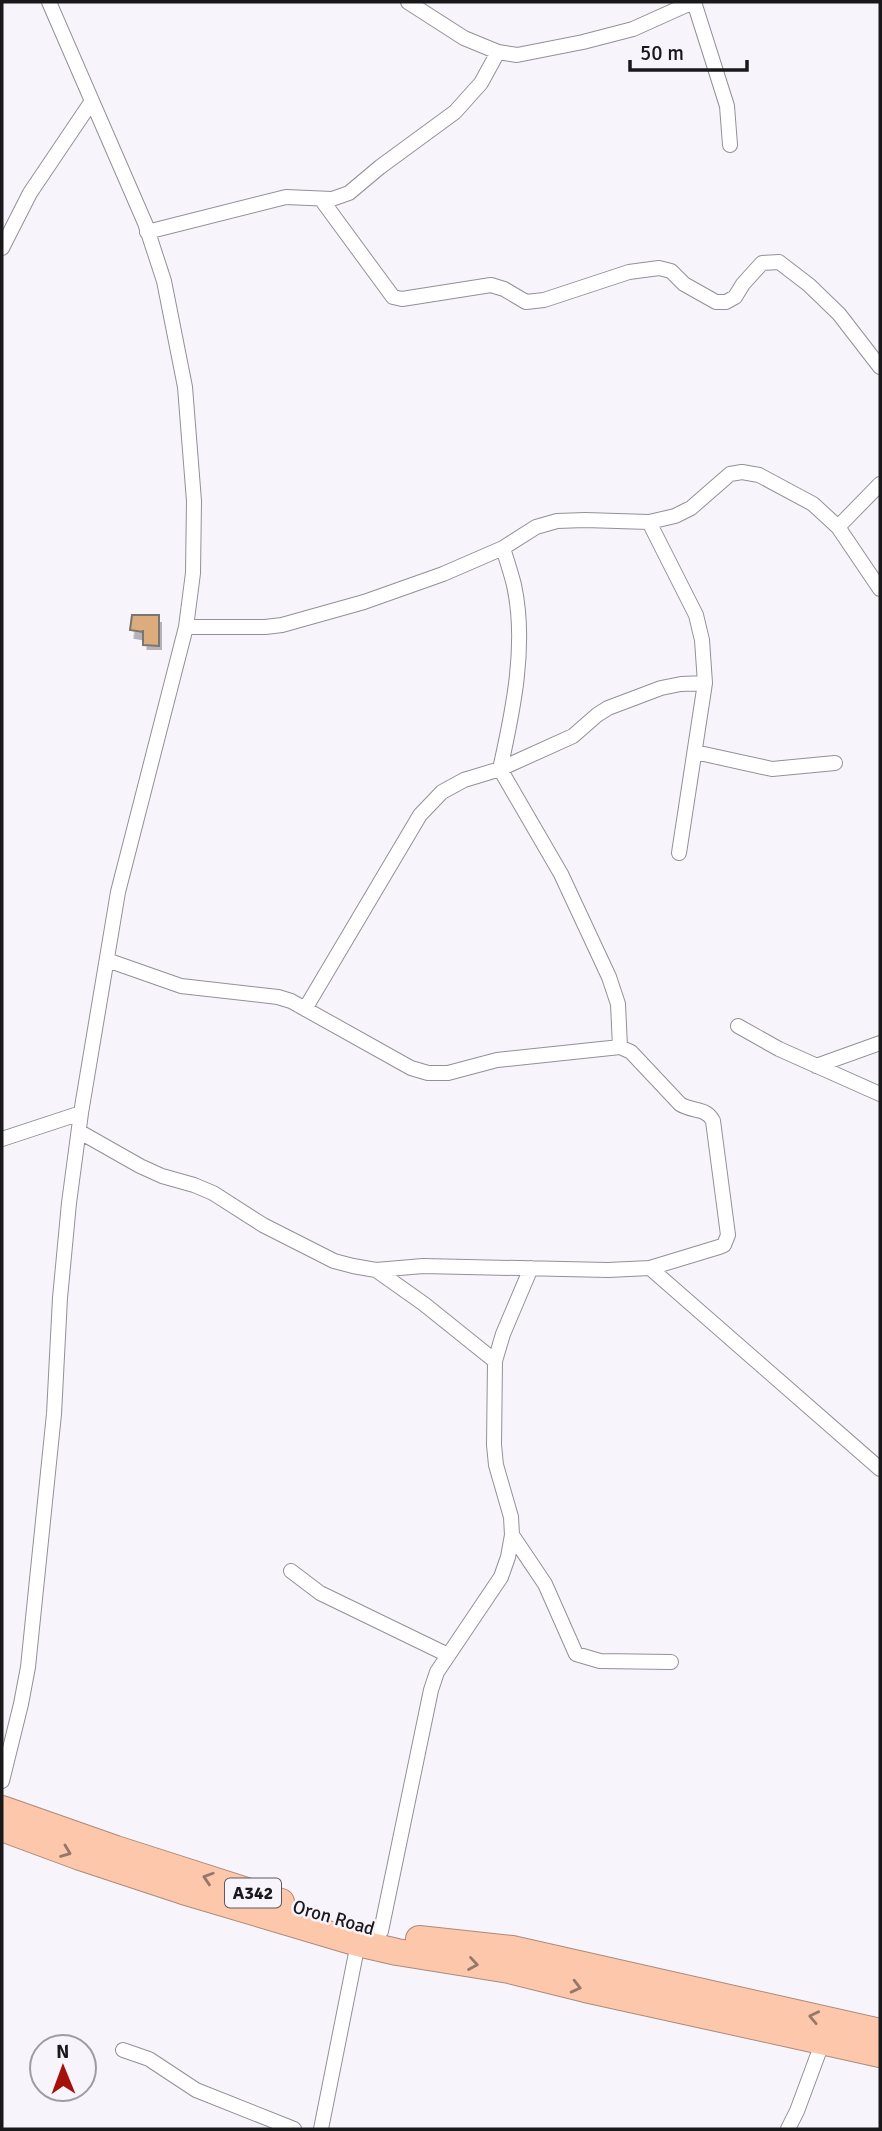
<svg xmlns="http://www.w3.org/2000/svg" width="882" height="2131" viewBox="0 0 882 2131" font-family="Signika,sans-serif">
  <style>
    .building { fill: #ddac7c; stroke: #79746f; stroke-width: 2; filter: url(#shadow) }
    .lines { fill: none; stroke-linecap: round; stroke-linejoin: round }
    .street-casing { stroke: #939096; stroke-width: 16 }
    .highway-casing { stroke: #ad8a78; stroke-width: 28 }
    .street { stroke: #fff; stroke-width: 14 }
    .highway { stroke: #fcc7ab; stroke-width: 26 }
    .oneway { stroke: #96786a }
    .labels { text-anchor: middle; stroke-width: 5; stroke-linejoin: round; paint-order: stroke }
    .shield { fill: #f8f4fb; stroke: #5c5a5e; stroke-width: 2 }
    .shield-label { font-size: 18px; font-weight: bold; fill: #19181a }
    .street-label { font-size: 19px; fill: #19181a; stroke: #f8f4fb }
  </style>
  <defs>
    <filter id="shadow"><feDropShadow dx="4.5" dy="8" stdDeviation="0" flood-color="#0004"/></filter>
  </defs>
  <rect width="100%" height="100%" fill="#f8f4fb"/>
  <path class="building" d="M132,615H159V646L143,645V630V632L130,630Z"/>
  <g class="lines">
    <defs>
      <path id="street" d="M408,2L464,38L498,52L517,55L583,42L633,29L693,2
        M694,2L727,106L730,145
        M321,199L393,297L402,299L491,285L504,289L526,302L544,300L629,272L659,268L671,271L684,284L716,302H726L735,297L743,284L762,263L779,262L809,285L839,314L880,367
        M147,232L286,197L332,199L349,193L380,167L455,112L481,83L498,52
        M2,248L30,193L92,101
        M649,522L696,615L702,640L705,683L679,853
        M838,527L880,484
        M503,548C507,561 511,573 514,585C527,645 513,711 500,769L561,874L609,977L618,1004L620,1047
        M186,627H265L282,625L364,602L443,574L503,548L536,527L557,521L585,520L649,522L675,516L691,508L730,474L742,472L759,475L813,504L838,527L880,589
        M695,752L772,769L835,763
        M305,1009L420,815L442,792L464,780L500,769L573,736L597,715L608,708L661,688L681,684L705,683
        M738,1026L779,1049L880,1094
        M816,1066L880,1043
        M80,1132L140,1166L162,1176L194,1185L213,1193L263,1225L334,1261L353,1266L376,1270L423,1266L608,1270L650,1268L719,1247L724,1245L728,1235L713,1121C706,1107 692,1112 680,1104L631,1052L620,1047L497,1060L448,1073H428L411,1068L291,1001L278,997L181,986L107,960
        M2,1139L81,1113
        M650,1268L880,1469
        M376,1270L424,1304L495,1361
        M512,1535L545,1584L576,1654L600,1661L671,1662
        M291,1571L320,1593L448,1655
        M2,1781L21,1704L28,1667L54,1414L60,1298L69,1203L81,1113L118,892L186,627L193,573L194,501L185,387L164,281L145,223L49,2
        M381,1931L431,1690L437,1672L501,1577L508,1557L512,1535L511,1517L496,1465L494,1445L495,1361L503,1334L531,1268
        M123,2050L149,2059L196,2090L294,2129
        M321,2129L358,1943
        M788,2129L797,2111L823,2041"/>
      <path id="highway" d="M2,1809L116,1849L281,1902
        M2,1828L80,1857L183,1891L358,1943L397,1952L509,1970L585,1989L880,2054
        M419,1939L512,1949L880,2032"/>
    </defs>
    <use href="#street" class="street-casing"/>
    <use href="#highway" class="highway-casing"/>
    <use href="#street" class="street"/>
    <use href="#highway" class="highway"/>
  </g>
  <defs><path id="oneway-chevron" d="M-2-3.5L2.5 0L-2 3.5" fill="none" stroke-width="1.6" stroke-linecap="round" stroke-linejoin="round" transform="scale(1.75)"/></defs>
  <g class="oneway">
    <use href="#oneway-chevron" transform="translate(66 1852) rotate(21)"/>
    <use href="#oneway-chevron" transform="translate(208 1878) rotate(-162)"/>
    <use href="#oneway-chevron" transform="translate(473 1964) rotate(9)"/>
    <use href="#oneway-chevron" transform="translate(576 1987) rotate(14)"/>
    <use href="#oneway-chevron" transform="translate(814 2017) rotate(-168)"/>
  </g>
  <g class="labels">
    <rect class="shield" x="225" y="1878.5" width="56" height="29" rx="5"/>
    <g class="shield-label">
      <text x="253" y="1899">A342</text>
    </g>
    <g class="street-label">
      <text transform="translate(334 1917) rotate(16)" y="7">Oron Road</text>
    </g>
  </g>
  <rect width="882" height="2131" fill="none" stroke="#19181a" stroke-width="7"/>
  <g transform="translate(63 2068) rotate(359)"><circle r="33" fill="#f8f4fb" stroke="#9f9ca1" stroke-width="2"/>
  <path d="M0-5L12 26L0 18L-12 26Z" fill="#a5100b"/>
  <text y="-10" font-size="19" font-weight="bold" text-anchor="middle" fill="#19181a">N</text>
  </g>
  <path d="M630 60v10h117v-10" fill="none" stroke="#19181a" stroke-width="3.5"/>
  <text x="640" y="60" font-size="21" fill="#19181a" stroke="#f8f4fb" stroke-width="5" paint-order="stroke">50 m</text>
</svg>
